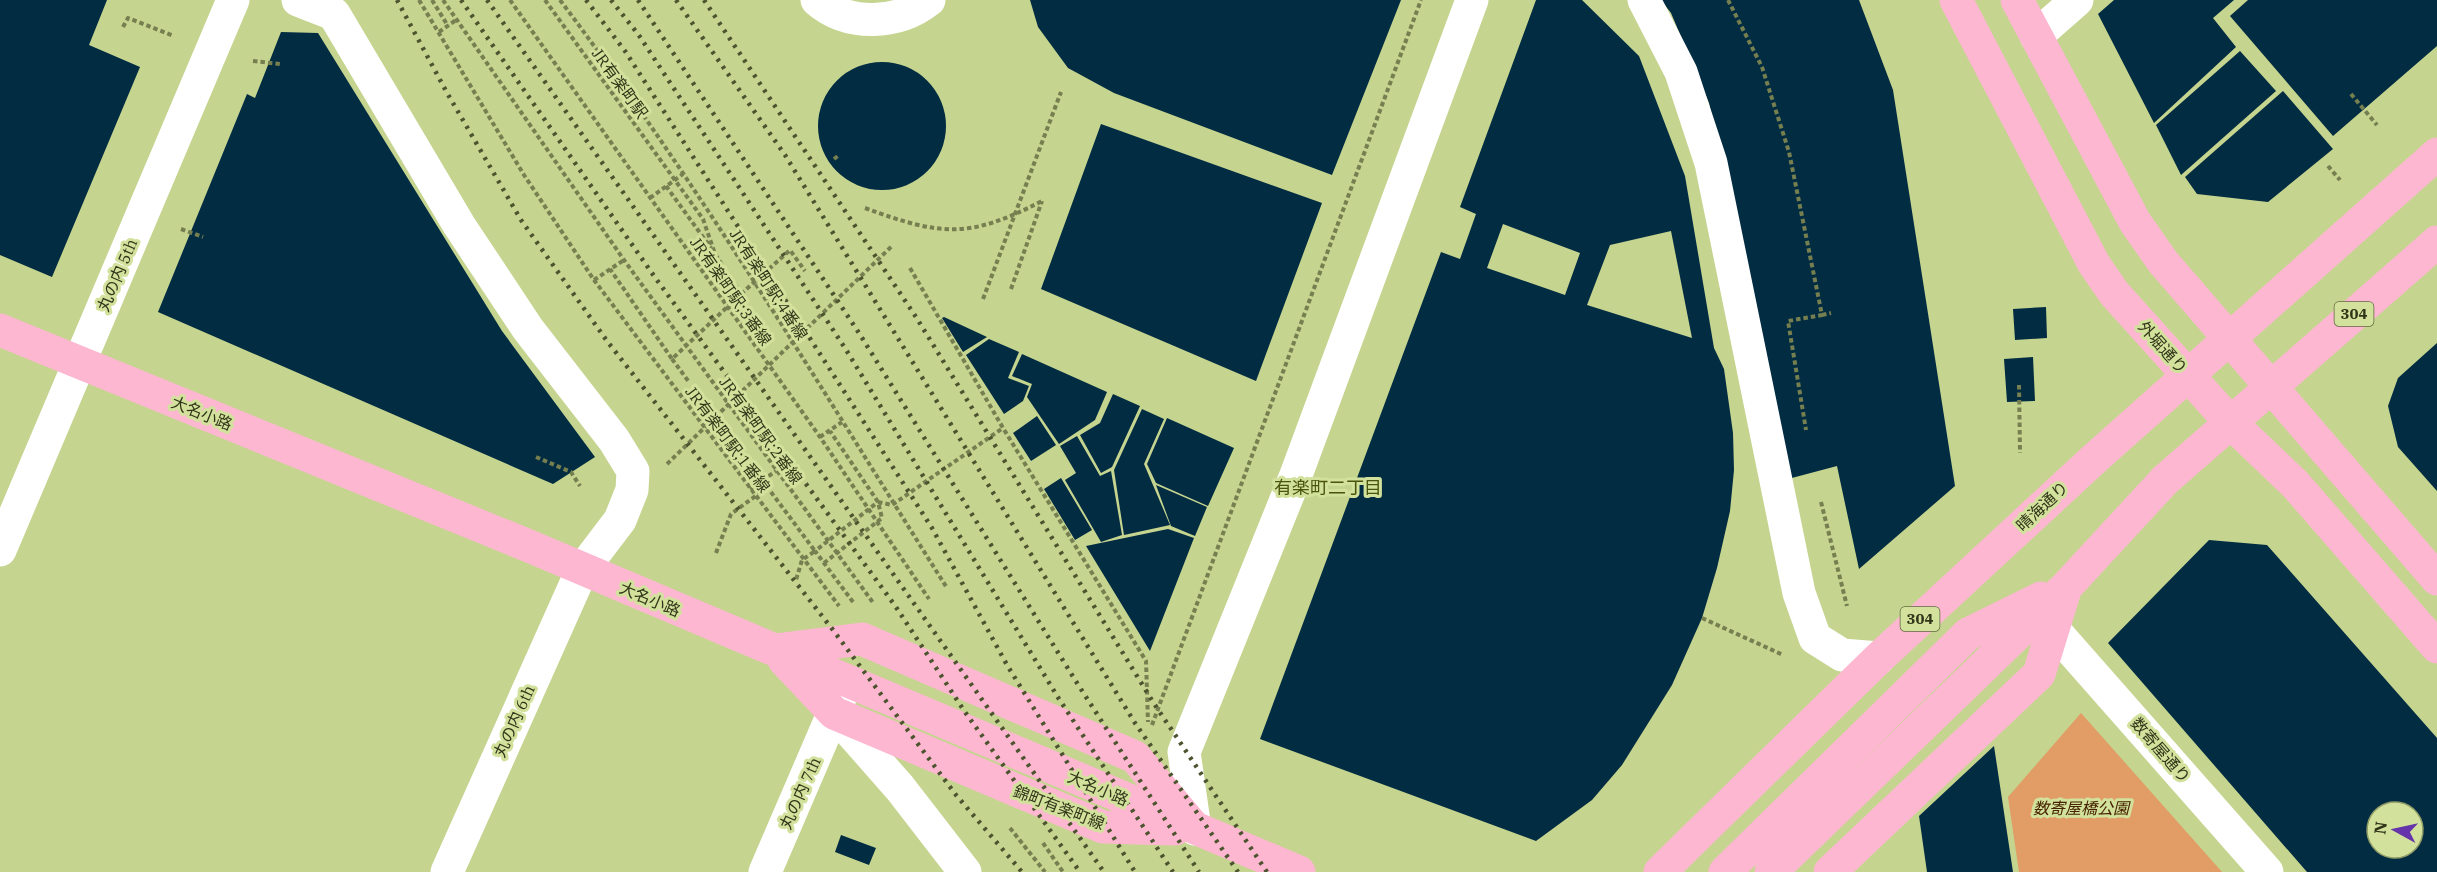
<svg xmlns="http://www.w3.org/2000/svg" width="2437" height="872" viewBox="0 0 2437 872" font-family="'IBM Plex Serif','Noto Sans JP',serif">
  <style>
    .park { fill: #e29c65 }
    .building { fill: #022c42; fill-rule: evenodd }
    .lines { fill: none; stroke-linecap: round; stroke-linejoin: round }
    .path { stroke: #757f50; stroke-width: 4; stroke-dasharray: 4.5 3; stroke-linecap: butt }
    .minor { stroke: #fff; stroke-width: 33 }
    .major { stroke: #feb7d1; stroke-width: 33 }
    .rail { stroke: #4c532f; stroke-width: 4.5; stroke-dasharray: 3 6; stroke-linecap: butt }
    .labels { text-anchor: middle; stroke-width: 6; stroke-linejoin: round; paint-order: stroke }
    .shield { fill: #d2e19b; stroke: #616940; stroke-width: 1.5 }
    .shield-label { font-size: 15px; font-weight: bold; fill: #303519 }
    .street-label { font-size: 16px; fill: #303519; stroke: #d2e19b }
    .park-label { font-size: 16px; font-style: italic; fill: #472200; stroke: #d2e19b }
    .neighbourhood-label { font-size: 18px; fill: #4a540d; stroke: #d2e19b }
  </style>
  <rect width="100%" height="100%" fill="#c5d48f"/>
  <path class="park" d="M2081,713L2222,872H2019L2008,797Z"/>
  <path class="building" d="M0,0H107L89,45L140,67L52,277L0,255Z
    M1030,0H1401L1332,175L1114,93L1068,68L1038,27Z
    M1536,0H1582L1639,56L1685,176L1714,348L1724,369L1733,433L1734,470L1730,511L1717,568L1702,618L1672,685L1622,765L1592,800L1536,841L1260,739L1441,252L1460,259L1476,214L1460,207ZM1503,224L1580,253L1565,295L1487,268ZM1671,231L1692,338L1587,305L1610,245Z
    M1661,0H1859L1893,90L1955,486L1859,569L1837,466L1788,479L1709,103L1671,13Z
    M2114,0H2234L2213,18L2236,47L2154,123L2098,14Z
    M2248,0H2437V46L2333,136L2230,16Z
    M281,32L318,33L502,331L595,457L553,484L158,312L247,94L255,98Z
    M2240,51L2276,91L2181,175L2156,125Z
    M818 126a64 64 0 1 1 128 0a64 64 0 1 1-128 0Z
    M2283,91L2333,149L2268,202L2197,194L2185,177Z
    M1101,124L1322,203L1256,381L1041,289Z
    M2046,307L2047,338L2015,340L2013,309Z
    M944,317L987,337L963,352L942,318Z
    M989,339L1019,352L1008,378L1029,386L1023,401L1004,414L966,355Z
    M2437,343V491L2398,447L2388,406L2398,378Z
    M1022,354L1107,392L1095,420L1059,444L1027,397L1032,384L1012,376Z
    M2033,357L2035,401L2007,402L2004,359Z
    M1113,394L1140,406L1112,467L1101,473L1080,435L1100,423Z
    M1142,409L1164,419L1144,464L1170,525L1124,535L1114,470Z
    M1037,416L1056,445L1031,461L1013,433Z
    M1167,418L1234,448L1208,506L1156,483L1147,464Z
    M1077,436L1100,476L1111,471L1122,535L1101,542L1065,480L1076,473L1060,446Z
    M1061,478L1092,530L1075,540L1044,489Z
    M1156,485L1207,507L1195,536L1171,526Z
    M1168,529L1194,538L1150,651L1086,546Z
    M2209,540L2267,545L2437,738V872H2307L2108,643ZM2377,812H2413V848H2377Z
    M1994,746L2013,872H1927L1919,816Z
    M841,835L876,848L869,865L835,852Z"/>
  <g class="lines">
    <path class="path" d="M419,0L524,175L594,280L839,606
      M432,0L448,26
      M443,0L624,260L874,604
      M510,0L820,437L929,599
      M545,0L703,219L715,254L741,294L672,359L610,269
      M560,0C701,187 822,390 947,588
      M1728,0L1762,67L1789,152L1822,315L1788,321L1806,430
      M123,27L128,18L174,36
      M439,32L456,20
      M253,61L280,64
      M2351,94L2377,125
      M834,159L839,155
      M2328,166L2340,180
      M666,186L711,248
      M650,198L683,174
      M865,208C941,236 969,239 1042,201
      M181,229L203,237
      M910,268L1003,428L1146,661L1148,722
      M594,280L624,260
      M1011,289L1042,201
      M741,294L790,250L805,271
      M983,299L1061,92
      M1822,315L1831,313
      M672,359L689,382
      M2019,385L2020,453
      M820,437L842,422
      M536,457L571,472L580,486
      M667,464L893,245
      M762,480L815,551L802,560L796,580
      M750,489L776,471
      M878,502L892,505L1003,428
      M1821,502L1847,606
      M716,553L731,514L761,492
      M824,563L882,518L878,502L830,431
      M853,602L815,551L878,502
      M1702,618L1783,655
      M1152,725L1421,0
      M1010,828L1045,872
      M1043,843L1063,872"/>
    <path class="minor" d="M298,0L334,14L459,225L528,329L614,440L633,471L632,490L620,520L582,570L447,872
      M817,0C848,27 898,25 929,0
      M1644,0L1681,72L1711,163L1799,593L1815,638L1842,655L1879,658
      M2036,36L2077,0
      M0,550L233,0
      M2053,629L2267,872
      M834,713L900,788L965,872
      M1195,829L1184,752L1296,475L1472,0
      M765,872L845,686"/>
    <path class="major" d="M1956,0L2094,264L2114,293L2230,422L2295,484L2437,647
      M2017,0L2135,222L2163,262L2437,579
      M0,330L529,546L1299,872
      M775,650L862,639L1135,757L1192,825
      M784,660L834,713L1103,827L1175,829
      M1660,872L1879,658L2093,460L2437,154
      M1725,872L1968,634L2041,598
      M1771,872L2067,586L2165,480L2437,242
      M1830,872L2039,674L2065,590"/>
    <path class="rail" d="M397,0L446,91L521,220L607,341L833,630L956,795L1022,872
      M461,0L654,276L896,607L965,712L1080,872
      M487,0L1104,872
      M586,0L625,51L932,528L1007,665L1135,872
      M611,0L638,34L845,348L1059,699L1173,872
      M638,0L859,333L1077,683L1199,872
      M676,0L785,155L1135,723L1238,872
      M704,0L916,317L1153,702L1267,872"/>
  </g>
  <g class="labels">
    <g class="shield">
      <rect x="2334.5" y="302" width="39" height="24" rx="4.5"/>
      <rect x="1900.5" y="607" width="39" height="24" rx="4.5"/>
    </g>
    <g class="shield-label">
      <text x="2354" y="319">304</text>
      <text x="1920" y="624">304</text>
    </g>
    <g class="street-label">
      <text transform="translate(620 83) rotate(54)" y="6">JR有楽町駅</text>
      <text transform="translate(117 275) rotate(-67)" y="6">丸の内 5th</text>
      <text transform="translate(769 284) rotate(57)" y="6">JR有楽町駅;4番線</text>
      <text transform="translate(731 291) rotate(55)" y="6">JR有楽町駅;3番線</text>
      <text transform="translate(2163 347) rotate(48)" y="6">外堀通り</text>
      <text transform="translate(202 413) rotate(22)" y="6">大名小路</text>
      <text transform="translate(761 430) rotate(54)" y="6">JR有楽町駅;2番線</text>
      <text transform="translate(728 439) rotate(53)" y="6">JR有楽町駅;1番線</text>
      <text transform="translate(2042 506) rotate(-43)" y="6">晴海通り</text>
      <text transform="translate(650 599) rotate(23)" y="6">大名小路</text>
      <text transform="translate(514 721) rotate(-66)" y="6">丸の内 6th</text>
      <text transform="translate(2161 750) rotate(49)" y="6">数寄屋通り</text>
      <text transform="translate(1098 788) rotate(23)" y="6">大名小路</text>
      <text transform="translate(800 793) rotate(-66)" y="6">丸の内 7th</text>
      <text transform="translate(1059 807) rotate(21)" y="6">錦町有楽町線</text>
    </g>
    <g class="park-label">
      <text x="2081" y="814">数寄屋橋公園</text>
    </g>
    <g class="neighbourhood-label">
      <text x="1328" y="494">有楽町二丁目</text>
    </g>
  </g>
  <g transform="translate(2395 830) rotate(278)"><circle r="28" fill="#d2e19b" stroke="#919c67" stroke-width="1.5"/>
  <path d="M0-4.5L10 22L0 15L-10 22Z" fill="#6533aa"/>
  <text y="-9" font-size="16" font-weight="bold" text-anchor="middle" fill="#303519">N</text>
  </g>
</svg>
